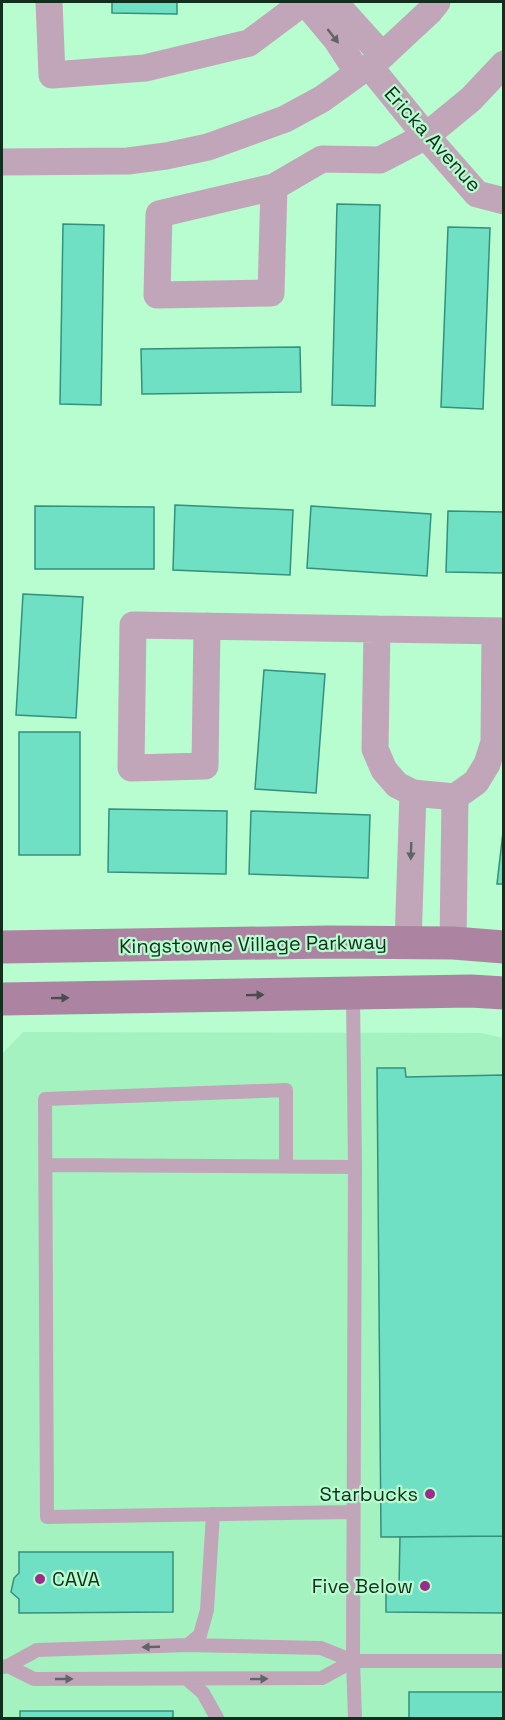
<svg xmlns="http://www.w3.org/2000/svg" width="505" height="1720" viewBox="0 0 505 1720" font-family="'Space Grotesk',sans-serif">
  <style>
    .built { fill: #a5f2c1 }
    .building { fill: #70e0c5; stroke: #33907c; stroke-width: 1.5 }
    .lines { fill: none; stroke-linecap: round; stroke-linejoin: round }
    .lane { stroke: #c1a6ba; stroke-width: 14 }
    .street { stroke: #c1a6ba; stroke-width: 27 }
    .secondary { stroke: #ac84a2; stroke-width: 33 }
    .oneway { fill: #616464 }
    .oneway2 { fill: #484c4c }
    .poi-dot { fill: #9c2b89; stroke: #b7fdcf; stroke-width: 2 }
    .labels { text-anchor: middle; stroke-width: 4.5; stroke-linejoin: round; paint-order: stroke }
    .street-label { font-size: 20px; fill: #122e1d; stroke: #b7fdcf }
    .poi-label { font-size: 20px; fill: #122e1d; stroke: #b7fdcf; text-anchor: end }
  </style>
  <rect width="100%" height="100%" fill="#b7fdcf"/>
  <path class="built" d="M23,1032L481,1033L503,1038V1718H2V1054Z"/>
  <path class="building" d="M112,2H177V14L112,13Z
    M337,204L380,205L375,406L332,405Z
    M63,224L104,225L101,405L60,404Z
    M448,227L490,228L483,409L441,407Z
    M300,347L301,392L142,394L141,349Z
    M175,505L293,510L290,575L173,570Z
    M35,506L154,507V569H35Z
    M311,506L431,514L427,576L307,568Z
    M448,511L504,512V573L446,572Z
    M23,594L83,597L76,718L16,715Z
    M264,670L325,674L316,793L255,789Z
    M19,732H80V855H19Z
    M109,809L227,811L226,874L108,872Z
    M251,811L370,815L368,878L249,874Z
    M504,823V884H497Z
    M377,1068H405L406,1077L504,1075V1536L381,1537Z
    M504,1536V1613L386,1612V1586L399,1587L400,1537Z
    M19,1552H173V1612L19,1613V1599L11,1592L14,1578L19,1573Z
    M409,1692H504V1718H409Z
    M20,1711H173V1718H20Z"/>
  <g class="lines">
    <path class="lane" d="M353,994L355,1167L353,1661L355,1718
      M46,1165L355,1167
      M286,1166V1090L45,1099L47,1517L353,1512
      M188,1645L200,1635L207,1610L213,1514
      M8,1666L34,1679L322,1678L353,1661
      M2,1667L8,1666L37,1650L188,1645L321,1648L353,1661H504
      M187,1679L203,1693L217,1718"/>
    <path class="street" d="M49,2L52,75L145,68L249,43L304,2
      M305,2L336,39L358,73
      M334,2L382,55
      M370,67L426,136L477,194L504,201
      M2,162L128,161L166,156L208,147L285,119L322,99L358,73L370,67L429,12L437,2
      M274,187L271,293L157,295L159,214L274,187L322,159L380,160L426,136L471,99L504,64
      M207,626L205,766L131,768L133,625L377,629
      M495,632L494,742L487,764L476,782L455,797L413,793L397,785L384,770L375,749L377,629L504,631
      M408,943L413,793
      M453,943L455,797"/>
    <path class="secondary" d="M2,947L329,942L453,943L504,947
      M2,999L471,991L504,993"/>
  </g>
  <defs><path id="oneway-solid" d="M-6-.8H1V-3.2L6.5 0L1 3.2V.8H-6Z" transform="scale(1.5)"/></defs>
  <g class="oneway">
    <use href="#oneway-solid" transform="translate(333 36) rotate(52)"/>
    <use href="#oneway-solid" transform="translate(411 851) rotate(92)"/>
    <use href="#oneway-solid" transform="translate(151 1647) rotate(178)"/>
    <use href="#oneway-solid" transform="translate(64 1679)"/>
    <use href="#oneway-solid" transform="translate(259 1679) rotate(-1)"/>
  </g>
  <g class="oneway2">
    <use href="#oneway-solid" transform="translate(255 995) rotate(-1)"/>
    <use href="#oneway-solid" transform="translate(60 998) rotate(-1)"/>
  </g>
  <g class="poi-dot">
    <circle cx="430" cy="1494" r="6"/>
    <circle cx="40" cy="1579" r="6"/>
    <circle cx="425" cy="1586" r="6"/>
  </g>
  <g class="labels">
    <g class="street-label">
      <text transform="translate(433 139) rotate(48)" y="7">Ericka Avenue</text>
      <text transform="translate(253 944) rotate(-1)" y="7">Kingstowne Village Parkway</text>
    </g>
    <g class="poi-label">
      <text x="418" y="1501">Starbucks</text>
      <text x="52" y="1586" text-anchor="start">CAVA</text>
      <text x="413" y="1593">Five Below</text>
    </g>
  </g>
  <rect width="505" height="1720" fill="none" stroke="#122e1d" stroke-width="6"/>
</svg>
